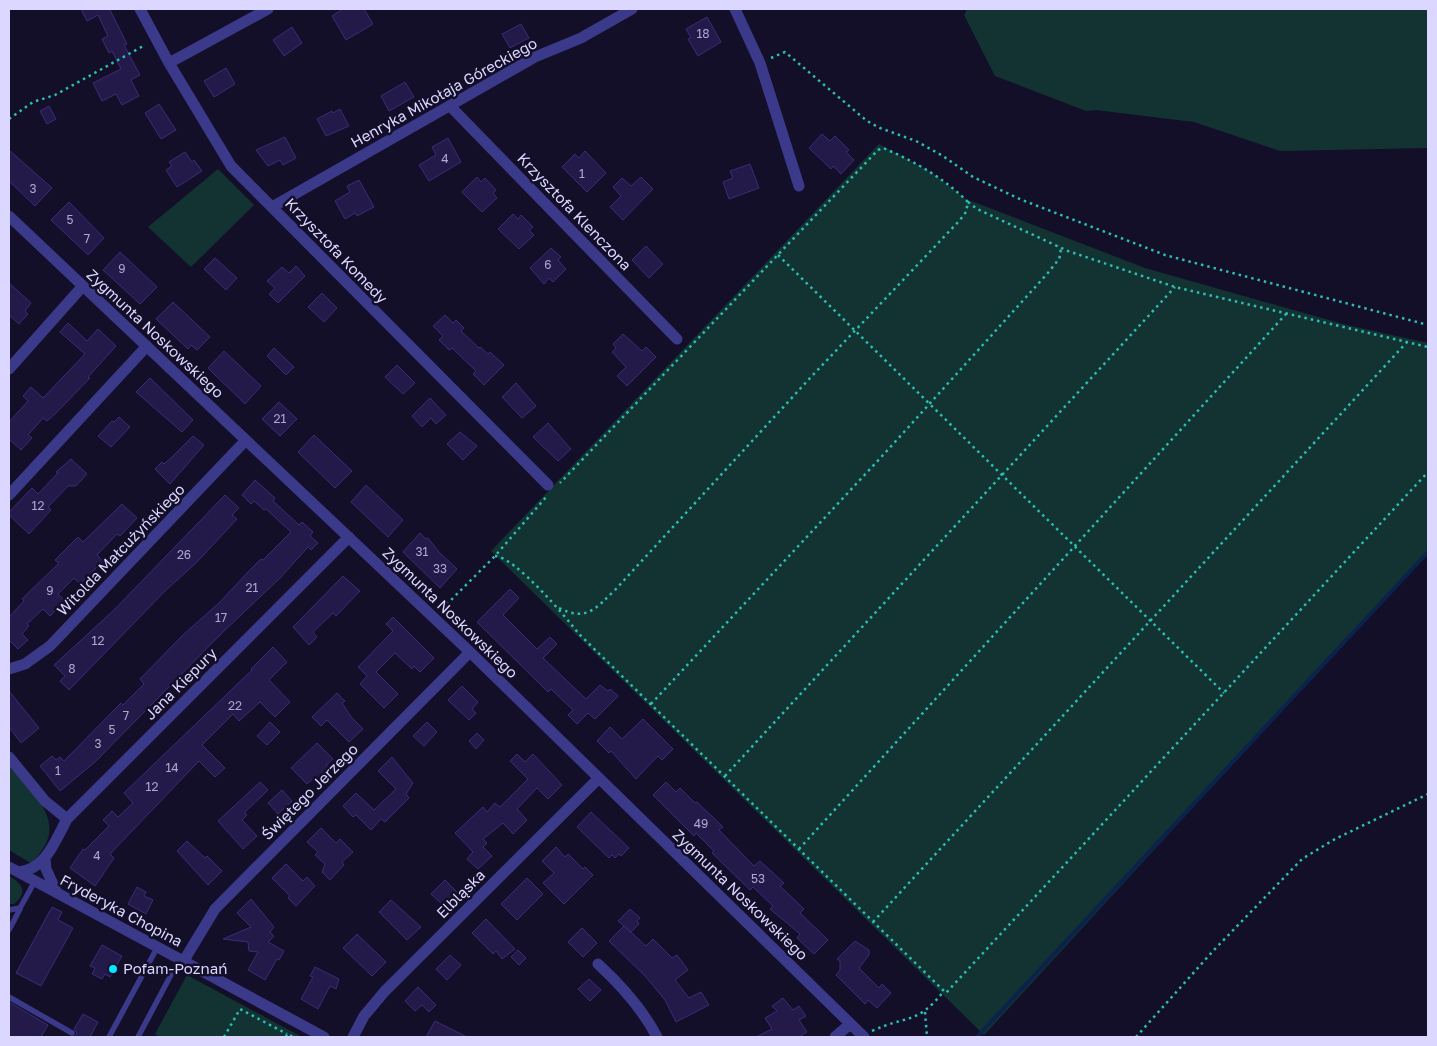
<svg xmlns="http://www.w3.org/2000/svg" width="1437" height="1046" viewBox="0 0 1437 1046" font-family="'Golos Text',sans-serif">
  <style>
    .green { fill: #123332 }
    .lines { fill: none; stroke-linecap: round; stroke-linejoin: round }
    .stream { stroke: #0b234c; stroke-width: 4 }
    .building { fill: #241a4a; stroke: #3a2c77 }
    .path { stroke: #2bbeb4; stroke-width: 2.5; stroke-dasharray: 2.5 4; stroke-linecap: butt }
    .service { stroke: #3b3989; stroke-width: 5.5 }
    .minor { stroke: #3b3989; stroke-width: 11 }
    .poi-dot { fill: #03e8ff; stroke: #130f29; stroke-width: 2 }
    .labels { text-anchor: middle; stroke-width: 5; stroke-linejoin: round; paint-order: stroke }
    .number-label { font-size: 12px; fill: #ada8d2 }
    .street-label { font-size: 15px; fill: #dbd7ff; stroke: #130f29 }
    .poi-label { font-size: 15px; fill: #dbd7ff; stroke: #130f29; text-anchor: start }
  </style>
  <rect width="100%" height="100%" fill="#130f29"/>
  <path class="green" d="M967,9H1428V148L1280,151L1194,122L1096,110L1086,111L995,76L964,15Z
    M879,144L931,172L966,199L1145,268L1343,324L1428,343V552L984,1035L491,551Z
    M218,169L254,205L191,267L148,227Z
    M9,764C24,784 59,812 47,841C44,849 37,856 32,864L9,850Z
    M9,876C23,884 28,892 14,904H9Z
    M187,975L302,1037H160L155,1034Z"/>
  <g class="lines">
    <path class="stream" d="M977,1037L1428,552"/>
  </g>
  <path class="building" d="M81,9H112L110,10L127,44L124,45L140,75L131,80L139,96L122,105L116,94L102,101L93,83L121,69L112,51L109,53L102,39L108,36L98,15L87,21Z
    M343,9H364L373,24L346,40L332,16Z
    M707,17L721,42L698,56L688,39L691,38L686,29Z
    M521,24L529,38L510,48L502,34Z
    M292,27L302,43L284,56L273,40Z
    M226,68L235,84L214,97L204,81Z
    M405,82L414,97L389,111L381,96Z
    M159,104L176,130L161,139L145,113Z
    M49,106L56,119L47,124L40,111Z
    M340,109L349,126L326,136L317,119L332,111L333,113Z
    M822,134L830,141L835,136L849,150L846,152L854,160L841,174L833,166L831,169L809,148Z
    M285,137L296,158L283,165L280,160L268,166L256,150Z
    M448,138L461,162L429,181L419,165L436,155L432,147Z
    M9,150L52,188L35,206L9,181Z
    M585,151L606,173L587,192L562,167L575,154L579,158Z
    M185,152L192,162L194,160L202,171L177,187L166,170L172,166L169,162Z
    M750,164L759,188L729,199L723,182L733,178L730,171Z
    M477,177L481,182L485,178L496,190L493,193L497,198L482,212L462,192Z
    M641,177L653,189L623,220L610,207L621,196L613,187L622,178L631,186Z
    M359,180L374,207L357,216L355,213L345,219L335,201L350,192L347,186Z
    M69,202L104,238L88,255L51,220Z
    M513,214L518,219L521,215L533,227L529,230L534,235L519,249L498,229Z
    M646,246L663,264L649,278L632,260Z
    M551,248L561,257L558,260L566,269L553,282L549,278L544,284L530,268Z
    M120,252L157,287L140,304L103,270Z
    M215,258L237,278L226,290L204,269Z
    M296,266L305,276L278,303L269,294L275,288L267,281L282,267L289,273Z
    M9,283L31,303L25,311L28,314L19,324L9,315Z
    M322,293L337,308L324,322L308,307Z
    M173,302L210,337L197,350L191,345L188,349L156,319Z
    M445,315L453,323L456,320L464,328L461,331L479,348L480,347L488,354L490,352L504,365L484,385L473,374L476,371L452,348L449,350L439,340L443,336L433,326Z
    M68,323L87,341L98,329L116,346L88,377L90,378L56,413L47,421L43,418L28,435L32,438L21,450L9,439V422L28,401L23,396L31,387L43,398L85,354L60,332Z
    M623,334L642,351L646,347L656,357L627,386L617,376L626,367L612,352L616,348L613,344Z
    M274,348L294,367L286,375L267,356Z
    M224,351L261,386L245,404L208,368Z
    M397,365L415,383L403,394L385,377Z
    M150,378L193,420L182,432L136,392Z
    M516,383L536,406L522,418L502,397Z
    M430,398L446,415L436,424L431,418L422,427L412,416Z
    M279,402L297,419L280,436L262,419Z
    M119,417L130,427L111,447L98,436L112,421L114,422Z
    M548,423L571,449L558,461L533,437Z
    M460,432L477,446L463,460L447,444Z
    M314,435L352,471L335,488L298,452Z
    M193,436L204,445L170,484L155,469L162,462L164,464L171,458Z
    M71,459L87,474L76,486H68L48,507L51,510L29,534L9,515V512L32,488L38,494L58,473L56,472Z
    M255,480L275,498L273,501L299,525L302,522L313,532L310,536L318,543L311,550L308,547L280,578L222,633L95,762L60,791L40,766L52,756L56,760L60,757L64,761L121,703L123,705L144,684L140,679L182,636L220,602L247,573L261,559L263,560L291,532L266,509L264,510L254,501L251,504L242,495Z
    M366,485L403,520L388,537L351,502Z
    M225,495L239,508L232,515L237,519L197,562L166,590L69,690L60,681L65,676L54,665L114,610Z
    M122,504L137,518L120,536L117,534L97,555L103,561L80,584L74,578L58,594L65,601L50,616L43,609L27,624L29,626L22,634L28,640L18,649L9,640V617L24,601L22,599L59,563L55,560L78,537L83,542Z
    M420,533L426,539L428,538L439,552L457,569L440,588L403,552Z
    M343,576L360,591L336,616L333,613L313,632L317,637L309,645L293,627Z
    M510,589L519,598L503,615L537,649L550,637L557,644L543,658L586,699L600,685L608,691L610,689L618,696L595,719L588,713L577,724L568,715L573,710L551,689L548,692L477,622Z
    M393,617L434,658L420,672L414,666L412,669L395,653L376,672L398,694L384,708L360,684L367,676L358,667L393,631L386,624Z
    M273,647L287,662L269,680L290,702L275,717L260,702L239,721L233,714L202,745L225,768L215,777L199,761L110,854L114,858L95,886L70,868L83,849L85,850L109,826L103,820L112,811L118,817L133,803L124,793L252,670L251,669Z
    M462,686L478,702L472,709L476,713L469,720L448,700Z
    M9,691L39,728L21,743L9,727Z
    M337,693L345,701L342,703L352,718L363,729L349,742L327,720L321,726L312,717Z
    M643,719L673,749L662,760L658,756L636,779L611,751L609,753L597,741L610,727L622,739Z
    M270,722L280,732L267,745L257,736Z
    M427,722L437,732L424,746L413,736Z
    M477,733L484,740L476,749L469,741Z
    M317,743L333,759L326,765L328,767L315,781L313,779L307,784L291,768Z
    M517,754L525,762L533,754L562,785L548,799L537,788L517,809L527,820L513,834L503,823L483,839L487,843L483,847L492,856L478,869L467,859L473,852L455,833L483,807L487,812L495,803L500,807L528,779L510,761Z
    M392,757L413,783L406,794L409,798L385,822L381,819L371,830L356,815L353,817L343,806L356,793L374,810L396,789L378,771Z
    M260,782L268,790L244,813L247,815L242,820L257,836L243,849L218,821Z
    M666,782L676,792L680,788L695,803L697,802L723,827L719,830L754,866L760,861L784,883L780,886L804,909L800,913L828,940L814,954L797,938L800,934L770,909L773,906L753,887L750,890L712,853L714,851L696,833L694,836L653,795Z
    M282,790L292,801L278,814L268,803Z
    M591,812L629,848L621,856L619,854L615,858L612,855L609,858L577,827Z
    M321,828L336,843L340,839L353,852L342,862L344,865L330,880L322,872L325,864L315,855L318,852L307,842Z
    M187,841L205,858L207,856L222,871L208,885L177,851Z
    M556,847L565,857L568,854L583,869L585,867L593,875L564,904L543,883L554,873L542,861Z
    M286,864L303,881L307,877L315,886L296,906L288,898L290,896L272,878Z
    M527,878L543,894L517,920L501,904Z
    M445,880L457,892L443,905L431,894Z
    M137,887L146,892L144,896L153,900L146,914L128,904Z
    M251,899L274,927L270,932L274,936L268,942L284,951L279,960L277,959L265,980L248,970L258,952L249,951L248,942L223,939L251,927L237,913Z
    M391,900L421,927L407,940L379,912Z
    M52,907L62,912L58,920L73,928L41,986L16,973Z
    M630,909L640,918L637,921L639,924L631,932L618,921Z
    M486,919L515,949L502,959L496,951L493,954L472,933Z
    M624,926L646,946L653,939L672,958L677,955L688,970L675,980L689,998L701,992L709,1005L676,1022L665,1000L646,977L609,941Z
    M582,928L597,943L583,957L568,942Z
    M357,934L386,962L372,976L343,948Z
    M855,941L869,950V955L859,968L879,988L882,984L891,993L877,1008L868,1000L865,1004L836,975L840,970V961L837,959Z
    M102,945L122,956L110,977L105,974L102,979L92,974L95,968L90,966Z
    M518,950L526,958L519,965L511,957Z
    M450,955L461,965L447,980L436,969Z
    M315,967L339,979L336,989L330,986L318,1009L301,999L313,977L310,976Z
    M589,979L601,990L590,1001L578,989Z
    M418,987L436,1005L429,1012L422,1005L415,1011L405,1001Z
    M783,998L793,1010L799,1006L806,1016L799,1020L807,1032L799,1037H756L772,1029L765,1018L777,1011L772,1006Z
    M9,1002L48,1025L41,1037H9Z
    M83,1014L98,1022L90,1037H74L77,1033L74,1029Z
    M435,1021L467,1037H426Z"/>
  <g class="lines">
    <path class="path" d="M771,58L785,52L867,121L880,128L916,141L943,156L973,177L1022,200L1165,255L1428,325
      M9,119L33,102L55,95L145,45
      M968,202L977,209L1068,251L1175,287L1428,347
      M778,255L1224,693
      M495,556C515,557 565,616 579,634L946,993L1428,472
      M559,608C587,622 596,608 615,590L811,377L960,220L966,212L968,202C944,178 914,161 883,148L878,150L560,483
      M442,609L495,556L547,496
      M651,704L885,453L1047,274L1059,259L1061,252L1058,246
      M725,776L1175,287
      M799,849L1286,314
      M873,922L1407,342
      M925,1012L927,1037
      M872,1031C906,1015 917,1025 943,992
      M224,1037L240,1009L287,1034
      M286,1037L287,1034L293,1037
      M1136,1037L1213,951L1302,859L1335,839L1428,794"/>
    <path class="service" d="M9,910L20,908L35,881
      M9,930L20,909
      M9,997L72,1033
      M109,1037L157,948
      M138,1037L172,973"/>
    <path class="minor" d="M140,9L169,63L231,166L548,485
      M735,9L760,63L799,186
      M169,63L268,9
      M450,106L677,339
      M272,207L535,57L581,38L632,9
      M9,216L470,652L864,1037
      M9,369L82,287
      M9,495L147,346
      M9,669L25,664L50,646L246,440
      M9,757L45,801L67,819
      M45,858L46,869L57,893
      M9,867L324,1037
      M19,872C46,869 55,841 67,819L349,537
      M183,962L215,909L470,652
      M598,964C622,986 642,1008 657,1037
      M353,1037L364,1016L385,991L599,778
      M835,1037L850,1024"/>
  </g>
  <circle class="poi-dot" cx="113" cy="969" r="5"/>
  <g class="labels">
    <g class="number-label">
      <text x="703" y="38">18</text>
      <text x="445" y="163">4</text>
      <text x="582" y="178">1</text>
      <text x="33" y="193">3</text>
      <text x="70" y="224">5</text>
      <text x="87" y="243">7</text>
      <text x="548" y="269">6</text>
      <text x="122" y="273">9</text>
      <text x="280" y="423">21</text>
      <text x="38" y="510">12</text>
      <text x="422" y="556">31</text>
      <text x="184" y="559">26</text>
      <text x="440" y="573">33</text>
      <text x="252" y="592">21</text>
      <text x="50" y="595">9</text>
      <text x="221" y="622">17</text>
      <text x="98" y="645">12</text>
      <text x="72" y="673">8</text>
      <text x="235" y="710">22</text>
      <text x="126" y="720">7</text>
      <text x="112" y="734">5</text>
      <text x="98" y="748">3</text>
      <text x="172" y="772">14</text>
      <text x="58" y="775">1</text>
      <text x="152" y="791">12</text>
      <text x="701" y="828">49</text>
      <text x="97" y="860">4</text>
      <text x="758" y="883">53</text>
    </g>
    <g class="street-label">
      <text transform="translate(444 93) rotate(-29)" y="5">Henryka Mikołaja Góreckiego</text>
      <text transform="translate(574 212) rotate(46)" y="5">Krzysztofa Klenczona</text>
      <text transform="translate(336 251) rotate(46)" y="5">Krzysztofa Komedy</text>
      <text transform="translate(155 334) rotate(43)" y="5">Zygmunta Noskowskiego</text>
      <text transform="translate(121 550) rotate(-46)" y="5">Witolda Małcużyńskiego</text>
      <text transform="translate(450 613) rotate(44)" y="5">Zygmunta Noskowskiego</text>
      <text transform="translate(181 684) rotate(-45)" y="5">Jana Kiepury</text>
      <text transform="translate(310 792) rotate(-45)" y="5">Świętego Jerzego</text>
      <text transform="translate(461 894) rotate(-45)" y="5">Elbląska</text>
      <text transform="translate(740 895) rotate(44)" y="5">Zygmunta Noskowskiego</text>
      <text transform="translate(121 911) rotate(28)" y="5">Fryderyka Chopina</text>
    </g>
    <g class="poi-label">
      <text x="123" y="974">Pofam-Poznań</text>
    </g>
  </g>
  <rect width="1437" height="1046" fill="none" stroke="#dbd7ff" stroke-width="20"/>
</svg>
